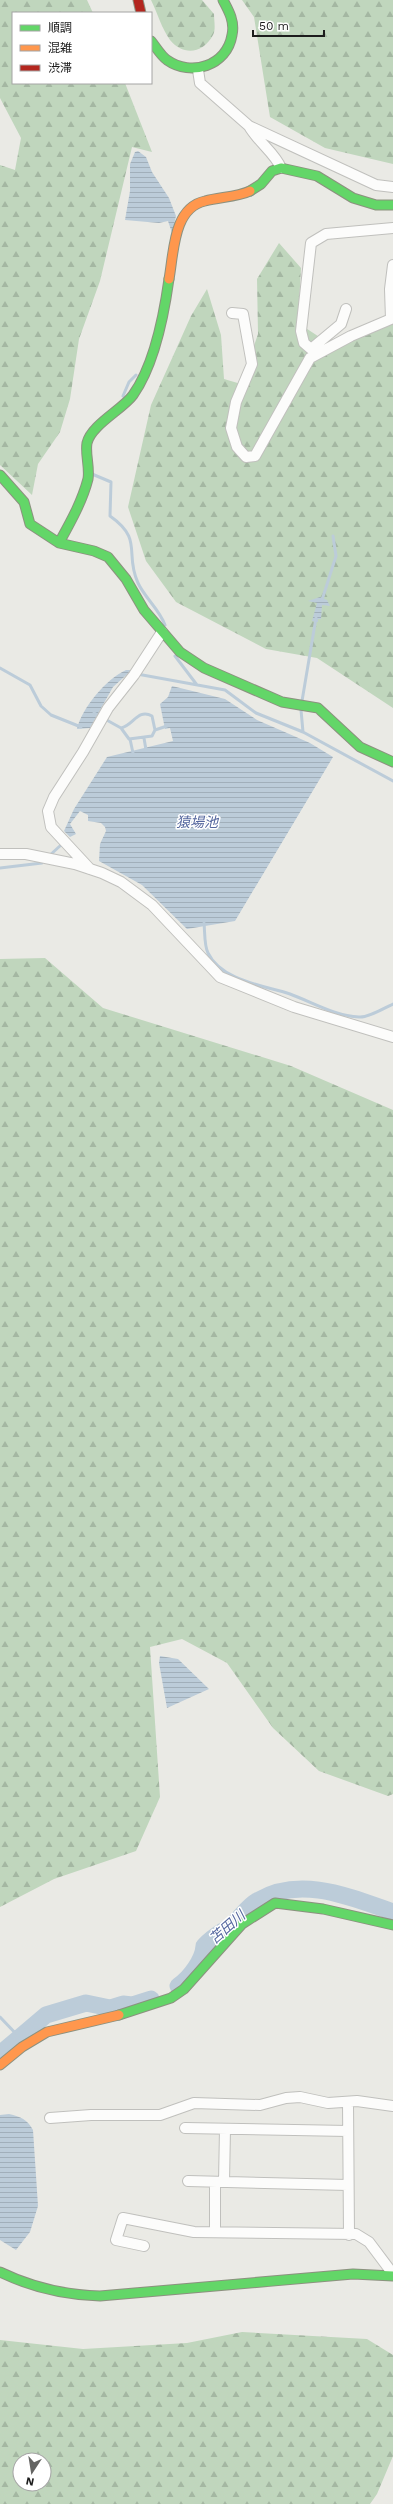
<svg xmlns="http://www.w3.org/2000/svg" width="393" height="2504" viewBox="0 0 393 2504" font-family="'Work Sans','Noto Sans JP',sans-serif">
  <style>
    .forest { fill: url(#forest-firs); fill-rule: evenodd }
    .water { fill: url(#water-rules) }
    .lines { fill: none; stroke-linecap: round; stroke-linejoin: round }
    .stream { stroke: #bcccd9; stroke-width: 3 }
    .river { stroke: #bcccd9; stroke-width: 17 }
    .street-casing { stroke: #c0c0bd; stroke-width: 12 }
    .fast-casing { stroke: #8c917f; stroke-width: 11 }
    .slow-casing { stroke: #8c917f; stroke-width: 11 }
    .jam-casing { stroke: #8c917f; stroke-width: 11 }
    .street { stroke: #fcfcfb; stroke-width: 10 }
    .fast { stroke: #63d668; stroke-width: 9 }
    .slow { stroke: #ff974d; stroke-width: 9 }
    .jam { stroke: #b3261e; stroke-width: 9 }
    .labels { text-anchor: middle; stroke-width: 3; stroke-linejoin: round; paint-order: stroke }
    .water-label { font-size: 14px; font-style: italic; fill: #55679e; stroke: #fff }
  </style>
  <defs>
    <pattern id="forest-firs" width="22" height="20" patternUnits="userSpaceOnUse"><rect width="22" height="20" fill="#c0d6bd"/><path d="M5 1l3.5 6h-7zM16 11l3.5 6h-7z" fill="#a4b7a2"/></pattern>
    <pattern id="water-rules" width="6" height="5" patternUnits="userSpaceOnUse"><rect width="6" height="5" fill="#bcccd9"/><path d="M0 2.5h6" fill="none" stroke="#a1afba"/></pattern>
  </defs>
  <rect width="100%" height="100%" fill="#eaeae5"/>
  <path class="forest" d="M0,0H87L93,13H13V83H125L152,152L132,147L100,281L79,339L70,399L60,432L38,464L32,495L0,465V165L15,170L21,138L0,98Z
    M151,0H202L214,14C214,20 216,30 213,35C203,54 183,56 170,40C162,29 157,12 151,0Z
    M242,0H393V164L325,148L270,117L254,17Z
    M279,243L301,268L298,323L327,342L393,313V708L317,658L266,649L176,602L146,561L128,507L151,405L191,316L207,289L221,335L224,379L241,384L258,334L257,279Z
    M45,958L103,1008L291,1066L393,1110V1794L388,1796L319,1771L273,1728L227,1663L182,1639L150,1647L160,1797L136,1851L54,1879L0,1907V959Z
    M242,2332L367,2339L393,2355V2456L377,2494L370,2504H0V2340L83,2349L187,2343ZM20,2460H44V2484H20Z"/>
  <path class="water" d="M138,151L146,157L152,172L169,198L176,216L172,233L168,221L159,223L125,220L130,191V164L135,152Z
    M320,597L327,600L330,606L322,605L321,619H318V622L312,621L317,603L308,601Z
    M126,670H132L113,687L90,728L77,729C82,708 106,679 126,670Z
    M172,686L225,699L257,720L310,743L333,757L235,921L187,929L142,885L99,861L100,844L106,831L105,827L101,823L88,821V815L80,811L70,824L76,834L70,837L64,831L74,809L107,757L173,741L170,728L165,729L160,704L168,697Z
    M160,1656L178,1659L209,1689L167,1708L159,1663Z
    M9,2114C21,2117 27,2119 33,2130L38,2206L30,2232L16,2250L0,2240V2115Z"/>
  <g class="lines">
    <path class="stream" d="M123,396L129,382L136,375
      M92,474L111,482L110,516C144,540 124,553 138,583C145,598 159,609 165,625
      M322,600L336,556L333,536
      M175,656L197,685
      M0,668L30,685L41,706L51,715L81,727
      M137,674L225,690L256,713L303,732L393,781
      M302,701L316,618
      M301,710L303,732
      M94,713L121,728L129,739L152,736L155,730L167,726
      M121,728C133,726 138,708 152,716L155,730
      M144,738L146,750
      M130,739L133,753
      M49,856L61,845
      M0,868L42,863
      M204,923C205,932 204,945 208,953C221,981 266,986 290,994C312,1002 335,1016 359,1017C369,1018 384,1008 393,1004
      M0,2017L20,2038"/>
    <path class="river" d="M178,1986C190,1978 203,1960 204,1946C215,1934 222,1933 233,1924C241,1917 248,1906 257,1901C300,1875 350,1897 393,1912
      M0,2054L46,2015L86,2003L110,2008L123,2004L132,2005L151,1999"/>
    <defs>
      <path id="street" d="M198,70L200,83L249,126L376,185L393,187
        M249,126C258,142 275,153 281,168
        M346,309L341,324L311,349L304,343L301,331L311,243L326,234L393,228
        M232,313L243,314L252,364L236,402L231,428L237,447L246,457L255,456L310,358L351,336L391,319L390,289L393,265
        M0,854H26L75,864L102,873L121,882L152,905L220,977L294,1007L393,1037
        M90,869L51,827L48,811L54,797L83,752L108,708L134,675L162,632
        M348,2102L349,2235
        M50,2118L91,2115H160L194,2103L260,2105L286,2098L300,2097L328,2103L357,2101L393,2106
        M185,2128L348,2131
        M188,2181L348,2185
        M224,2182L225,2129
        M215,2232V2182
        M144,2246L116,2240L123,2218L194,2232L356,2234L369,2242L393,2274"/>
      <path id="fast" d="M151,41C156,47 161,56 167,60C191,77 227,66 232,35C235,22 229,11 223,0
        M250,191L261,184L272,171L281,168L317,176L353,198L376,205H393
        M0,475L24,502L30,524L59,543L94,551L108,557L126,579L144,610L180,652L204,668L282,702L318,708L360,747L393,762
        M59,543C70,523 82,502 88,479C90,467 85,454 87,443C91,425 123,409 133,395C155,364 164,315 169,279
        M119,2015L171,1998L184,1989L242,1924L275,1903L323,1909L393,1925
        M0,2272C33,2288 64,2295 100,2296L353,2274L393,2276"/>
      <path id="slow" d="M169,279C174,252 173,208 205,201C220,197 237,197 250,191
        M0,2065L22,2047L47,2032L119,2015"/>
      <path id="jam" d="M138,0L141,13"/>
    </defs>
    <use href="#street" class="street-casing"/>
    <use href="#fast" class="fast-casing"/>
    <use href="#slow" class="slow-casing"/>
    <use href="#jam" class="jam-casing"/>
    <use href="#street" class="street"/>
    <use href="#fast" class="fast"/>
    <use href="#slow" class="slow"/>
    <use href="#jam" class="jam"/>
  </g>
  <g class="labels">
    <g class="water-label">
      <text x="197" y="827">猿場池</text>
      <text transform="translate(227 1927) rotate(-41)" y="5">苫田川</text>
    </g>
  </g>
  <rect x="12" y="12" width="140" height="72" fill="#ffffff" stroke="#a4a4a4"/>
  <rect x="20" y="25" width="20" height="6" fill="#63d668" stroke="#a4a4a4"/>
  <text x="48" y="32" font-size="12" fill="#1c1c1c">順調</text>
  <rect x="20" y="45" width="20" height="6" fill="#ff974d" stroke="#a4a4a4"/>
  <text x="48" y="52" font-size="12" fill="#1c1c1c">混雑</text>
  <rect x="20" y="65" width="20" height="6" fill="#b3261e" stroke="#a4a4a4"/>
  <text x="48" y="72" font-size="12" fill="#1c1c1c">渋滞</text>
  <g transform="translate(32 2472) rotate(192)"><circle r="19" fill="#ffffff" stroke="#a4a4a4"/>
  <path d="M0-3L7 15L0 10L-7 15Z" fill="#646462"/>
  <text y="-6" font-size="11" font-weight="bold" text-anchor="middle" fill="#1c1c1c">N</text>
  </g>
  <path d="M253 30v6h71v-6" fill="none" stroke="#1c1c1c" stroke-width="2"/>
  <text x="259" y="30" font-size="12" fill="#1c1c1c" stroke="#ffffff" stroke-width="3" paint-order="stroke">50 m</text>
</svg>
